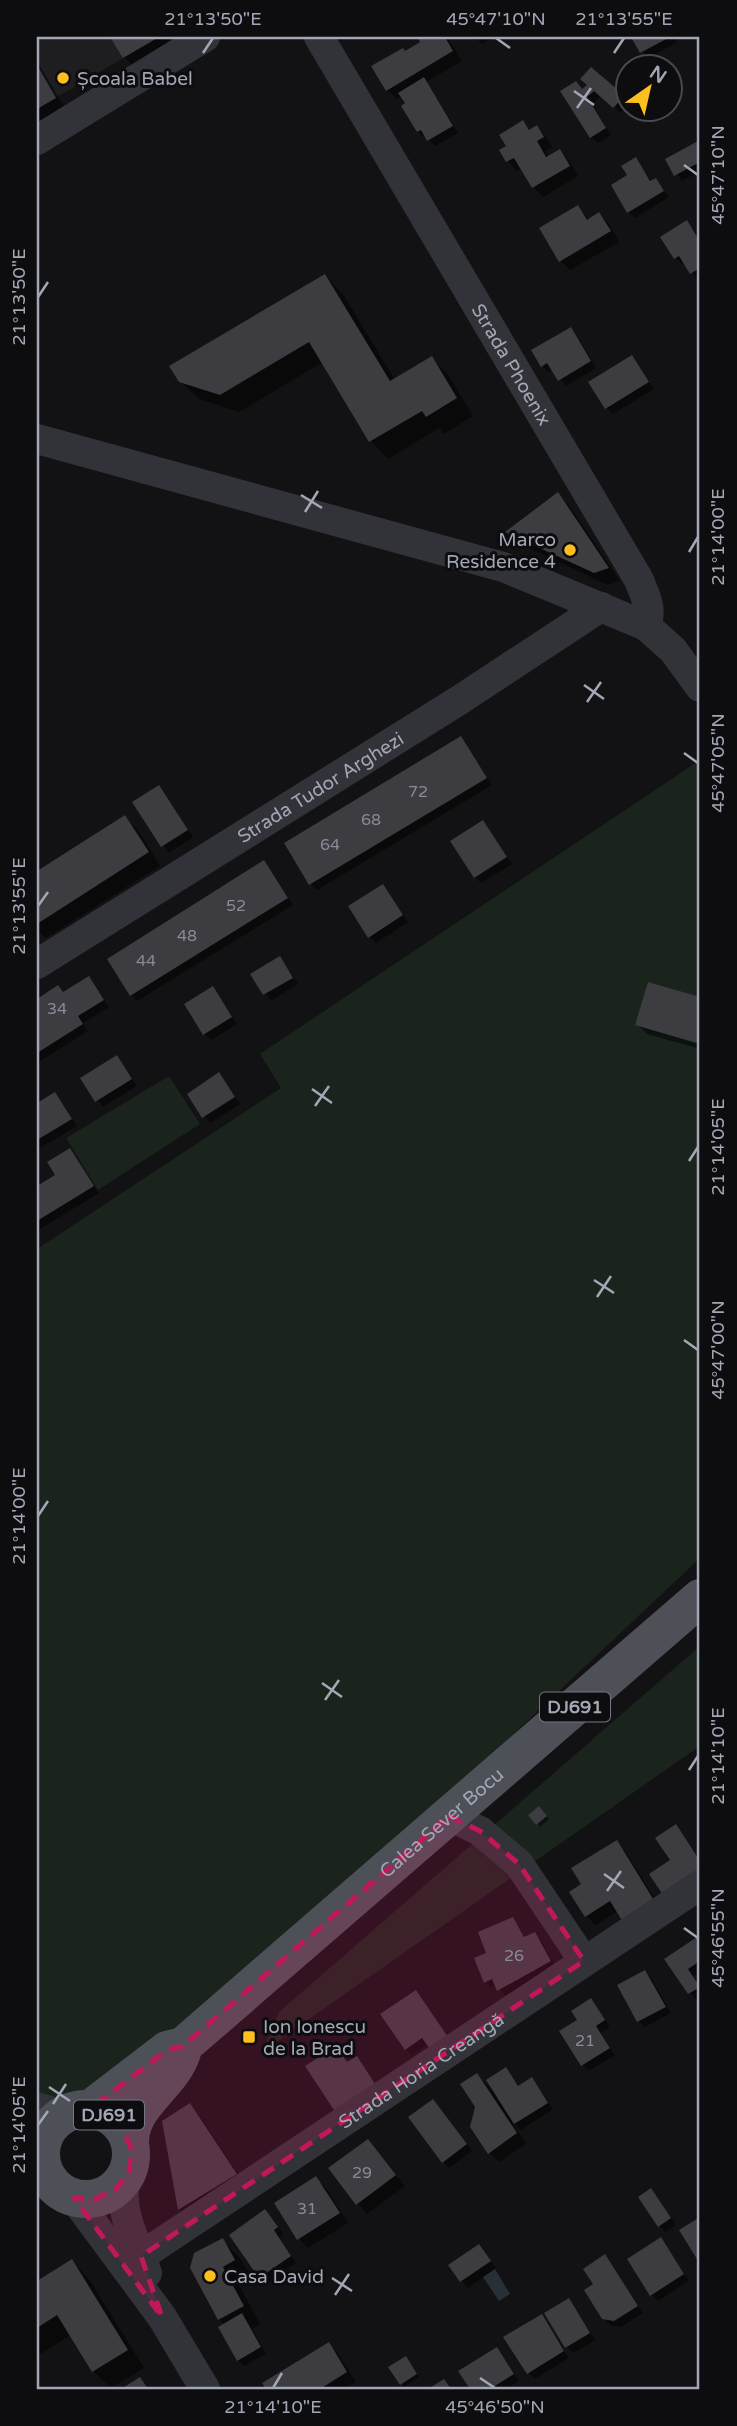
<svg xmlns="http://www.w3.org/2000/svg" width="737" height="2426" viewBox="0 0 737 2426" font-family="'Varela Round',sans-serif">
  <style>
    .built { fill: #1e1d20 }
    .green { fill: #1b231d }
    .water { fill: #272f37 }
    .shadow { fill: #0007 }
    .building { fill: #3c3c41 }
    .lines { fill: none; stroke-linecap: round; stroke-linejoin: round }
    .minor { stroke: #323338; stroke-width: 30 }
    .major { stroke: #4e5058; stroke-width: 38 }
    .marked { fill: #c2185b; fill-opacity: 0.2; stroke: #c2185b; stroke-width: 5; stroke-dasharray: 14 9; stroke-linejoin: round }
    .ticks { fill: none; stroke: #a2a7b5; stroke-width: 2.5 }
    .poi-dot { fill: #fdbf20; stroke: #0d0c0e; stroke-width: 2.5 }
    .labels { text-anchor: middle; stroke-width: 6; stroke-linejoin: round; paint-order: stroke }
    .number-label { font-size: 16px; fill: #888c98 }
    .shield { fill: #0d0c0e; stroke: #757883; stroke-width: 2 }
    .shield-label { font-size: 18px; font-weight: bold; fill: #a2a7b5 }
    .poi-label { font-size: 19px; fill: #a2a7b5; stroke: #0d0c0e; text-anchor: start }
    .street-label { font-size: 19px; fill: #a2a7b5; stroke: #0d0c0e }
    .neatline { fill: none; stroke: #a2a7b5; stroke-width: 2.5 }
    .ticks-label { font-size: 18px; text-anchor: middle; fill: #a2a7b5 }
  </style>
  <rect width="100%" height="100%" fill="#121113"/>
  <path class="built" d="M37,37H159L37,109Z"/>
  <path class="green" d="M700,760V1558L183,2046L106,2113L37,2107V1249L281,1088L260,1054Z
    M169,1076L200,1124L98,1190L66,1138Z
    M700,1646V1746L262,2052L279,2012Z"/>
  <path class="water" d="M495,2269L510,2294L499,2301L483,2277Z"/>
  <path class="shadow" d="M112,37H177L134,67L124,57Z
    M423,37H447L462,61L426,82L458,133L435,146L426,136L424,138L418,131L402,96L397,99L387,90L405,53L423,42L421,38Z
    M475,37H495L482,44Z
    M633,37H674L677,42L648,59Z
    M37,61L65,108L37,124Z
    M589,86L624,97L628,102L621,113L601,96L592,105L611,135L598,143L591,137L583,90Z
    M523,122L531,131L537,127L546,137L552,147L545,151L549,158L560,151L569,161L578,176L543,197L534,187L522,168L517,171L508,161V147Z
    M700,142V171L682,181L667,160Z
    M636,159L652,182L656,180L669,197L635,218L629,212L630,176Z
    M578,207L589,220L599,214L609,224L619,242L570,270L561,261Z
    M687,223L700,241V278L698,279L685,262L682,264L676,258L663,237Z
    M325,276L343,294L395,380L432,358L449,376L473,416L444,434L439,428L388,459L371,441L323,362L239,412L199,399L180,381Z
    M570,329L577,336L596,368L566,386L553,369L548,372L542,365Z
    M632,357L654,389L613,414L607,408Z
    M558,494L570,507L620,581L608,585L520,544L507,532Z
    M460,739L492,785L317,890L311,884Z
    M158,787L193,837L169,853L134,802Z
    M125,817L138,830L160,866L46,938L37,929V873Z
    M483,822L512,864L481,883L475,877Z
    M264,862L293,905L137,1001L131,995Z
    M382,886L408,922L376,943L370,937Z
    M279,958L298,984L271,1001L253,974Z
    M88,978L109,1007L83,1023L88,1031L37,1063V1001L58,988L64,993Z
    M649,984L700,998V1049L647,1034L637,1024Z
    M213,989L237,1024L211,1040L204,1034Z
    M117,1057L137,1086L103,1107L82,1079Z
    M219,1074L240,1104L210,1123L189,1094Z
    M55,1094L77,1126L38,1149L37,1105Z
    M70,1150L99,1193L37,1231V1188L57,1175Z
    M539,1808L549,1819L540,1827L530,1815Z
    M617,1843L626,1852L663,1912L618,1911L596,1925L586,1916L584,1885Z
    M512,1919L526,1938L535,1934L541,1940L556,1968L505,1996L497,1985L491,1988L485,1982L488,1954Z
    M700,1938V1971L693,1976L700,1987V1997L696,2000L667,1959Z
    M645,1972L651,1978L671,2013L645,2027L639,2021Z
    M416,1992L422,1998L453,2044H428L412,2055L406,2049Z
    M591,2000L610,2027L601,2033L615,2055L589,2071L583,2065L580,2021Z
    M506,2069L519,2087L532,2079L553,2109L521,2130L512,2122L526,2144L499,2162L489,2152L477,2106V2075L492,2090Z
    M190,2105L199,2115L245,2184L189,2218L179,2209Z
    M439,2107L472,2151L449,2168L443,2161Z
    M368,2141L405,2186L367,2214L331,2169Z
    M316,2179L326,2188L348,2223L308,2248L299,2239Z
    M651,2190L676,2225L665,2232L659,2225Z
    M265,2211L283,2234L279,2237L296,2263L267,2283L231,2235Z
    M222,2240L240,2258L252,2278L239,2285L260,2324L252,2329L266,2354L244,2366L238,2360L225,2325L219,2319Z
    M660,2240L689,2281L658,2301L652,2295Z
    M479,2246L496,2268L468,2288L450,2265Z
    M605,2256L643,2313L621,2327L610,2325L604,2318L595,2285Z
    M72,2261L89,2279L144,2368L111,2388L93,2371L71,2335L37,2356V2283Z
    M569,2300L595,2340L573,2353L567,2347Z
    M541,2317L569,2358L535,2379L528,2372Z
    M328,2344L338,2354L356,2382L344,2389H268L264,2383Z
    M497,2349L519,2381L506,2389H472L461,2371Z
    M408,2361L419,2377L404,2387L391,2368Z"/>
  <path class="building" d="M110,37H159L123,58Z
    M420,37H445L453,51L386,91L371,66L403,48L405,51L420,42L418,38Z
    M631,37H670L640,53Z
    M37,65L56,98L37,109Z
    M591,67L625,96L613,108L594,91L587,97L606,128L590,138L560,91L576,81L582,89L587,85L580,79Z
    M424,77L453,126L427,141L421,130L417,132L401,106L405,103L398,93Z
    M523,120L529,130L537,125L544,137L537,141L546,157L560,149L570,166L532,188L514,158L506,162L499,150L506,146L499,135Z
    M700,140V162L674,176L665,159Z
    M636,157L650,181L656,178L664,191L627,213L611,185L627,175L621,166Z
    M578,205L587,220L599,212L611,231L559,262L539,228Z
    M687,220L700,242V268L690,274L679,256L674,259L660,237Z
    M325,274L390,381L432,356L457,398L426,417L422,411L369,442L309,342L220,395L179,382L169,366Z
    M571,327L591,361L558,381L547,363L541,367L531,350Z
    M632,355L649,382L605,409L588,382Z
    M558,492L609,568L594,573L505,532Z
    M461,736L487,778L309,885L284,843Z
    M159,785L188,830L161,847L132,802Z
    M125,815L149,852L37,924V871Z
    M483,820L507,857L474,878L450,841Z
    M264,860L288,898L130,996L107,959Z
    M383,884L403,915L368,938L348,906Z
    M280,956L293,978L263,995L250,974Z
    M89,976L104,1000L78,1016L83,1024L37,1053V999L58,985L63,992Z
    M648,982L700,997V1044L635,1025Z
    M213,986L232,1017L203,1035L184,1004Z
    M117,1055L132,1079L95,1102L80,1078Z
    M219,1072L235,1097L202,1118L187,1094Z
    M55,1092L72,1119L37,1140V1103Z
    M70,1148L94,1186L37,1221V1186L55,1175L47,1162Z
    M539,1806L547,1816L536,1825L528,1815Z
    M676,1824L700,1861V1870L663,1895L649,1874L670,1860L655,1838Z
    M617,1840L655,1902L623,1922L610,1901L585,1917L569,1892L581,1884L571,1868Z
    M513,1917L524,1937L535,1932L551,1961L497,1991L492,1979L484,1983L474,1958L486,1953L478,1932Z
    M700,1935V1961L688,1969L700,1987L688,1994L664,1959Z
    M645,1970L666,2007L637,2022L617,1985Z
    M416,1990L448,2037L430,2049L422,2038L405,2050L380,2014Z
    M591,1998L605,2020L596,2026L610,2048L581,2066L559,2031L577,2020L571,2011Z
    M336,2046L347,2062L357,2056L375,2084L334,2110L305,2066Z
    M506,2067L518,2086L532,2077L548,2103L514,2124L486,2080Z
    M477,2073L517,2133L488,2154L470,2127L475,2107L460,2084Z
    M433,2099L467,2144L442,2163L408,2117Z
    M190,2103L237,2174L178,2210L162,2121Z
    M368,2139L396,2175L356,2205L328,2168Z
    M316,2176L340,2213L297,2240L274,2203Z
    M651,2188L671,2218L658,2227L638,2197Z
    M265,2209L278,2227L274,2230L291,2256L259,2278L229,2235Z
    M700,2217V2264L679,2230Z
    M661,2237L684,2274L650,2296L627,2259Z
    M223,2238L235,2260L223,2267L244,2306L218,2320L190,2268L194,2253Z
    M479,2244L491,2261L460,2282L448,2265Z
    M605,2254L638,2306L614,2321L602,2319L584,2290L593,2284L583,2269Z
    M72,2259L128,2350L92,2372L57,2315L37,2328V2281Z
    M569,2298L590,2333L565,2348L544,2313Z
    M242,2313L261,2347L237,2361L218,2327Z
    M542,2314L564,2351L527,2374L503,2337Z
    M329,2342L347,2372L320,2389H266L262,2383Z
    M497,2347L514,2374L490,2389H470L458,2371Z
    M406,2356L417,2374L400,2385L388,2367Z
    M140,2377L148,2389H121Z
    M444,2379L451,2389H428Z"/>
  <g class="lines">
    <g class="minor">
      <path id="s1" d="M319,37L639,580C645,596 653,609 646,626"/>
      <path d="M37,140L205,37"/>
      <path d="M37,439L503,567L646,626L673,650L700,687"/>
      <path id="s2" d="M37,964L458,701L601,607"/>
      <path d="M449,1816L480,1831L519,1864L584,1961"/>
      <path d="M37,2107L56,2113L73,2110"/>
      <path d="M127,2174C115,2207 137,2243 147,2273"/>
      <path d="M74,2198L162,2317L205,2389"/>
      <path id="s3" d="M141,2256L700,1885"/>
    </g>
    <g class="major">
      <circle cx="86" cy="2154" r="45"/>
      <path id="s4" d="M90,2109L167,2050L183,2046L700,1598"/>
      <path d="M130,2140C132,2102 172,2085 182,2052"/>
    </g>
  </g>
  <path class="marked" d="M449,1816L480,1831L519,1864L584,1961L141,2256L162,2317L74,2198L95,2199L117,2188L129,2171L131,2148L119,2122L90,2109L167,2050L183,2046Z"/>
  <path class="ticks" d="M496,38L510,48M203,53L213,38M614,53L624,38M574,91L594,105M577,108L591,88M684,165L698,175M38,297L48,282M301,495L322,508M305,512L318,491M689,552L698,537M584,685L604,699M587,702L601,682M684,753L698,763M38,906L48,892M312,1089L332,1103M315,1106L329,1086M689,1161L698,1147M594,1280L614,1293M597,1297L611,1276M684,1340L698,1350M38,1516L48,1501M322,1683L342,1697M325,1700L339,1680M689,1770L698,1756M604,1874L624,1888M607,1891L621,1871M684,1928L698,1938M49,2087L70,2101M53,2104L66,2084M38,2125L48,2111M332,2278L352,2291M335,2295L349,2274M480,2378L495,2388M273,2388L282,2373"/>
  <g class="poi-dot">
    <circle cx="63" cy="78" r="7"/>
    <circle cx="570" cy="550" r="7"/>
    <rect x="242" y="2030" width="14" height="14" rx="3.5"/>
    <circle cx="210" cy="2276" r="7"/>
  </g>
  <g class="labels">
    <g class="number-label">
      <text x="418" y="797">72</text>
      <text x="371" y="825">68</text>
      <text x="330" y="850">64</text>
      <text x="236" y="911">52</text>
      <text x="187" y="941">48</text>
      <text x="146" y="966">44</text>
      <text x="57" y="1014">34</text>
      <text x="514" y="1961">26</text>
      <text x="585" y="2046">21</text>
      <text x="362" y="2178">29</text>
      <text x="307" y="2214">31</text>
    </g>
    <g class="shield">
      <rect x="540" y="1692.5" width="70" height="29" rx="5"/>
      <rect x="74" y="2100.5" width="70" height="29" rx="5"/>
    </g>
    <g class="shield-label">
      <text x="575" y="1713">DJ691</text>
      <text x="109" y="2121">DJ691</text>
    </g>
    <g class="poi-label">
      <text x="77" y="85">Școala Babel</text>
      <text x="556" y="546" text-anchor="end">Marco<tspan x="556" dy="22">Residence 4</tspan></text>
      <text x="263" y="2033">Ion Ionescu<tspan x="263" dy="22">de la Brad</tspan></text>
      <text x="224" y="2283">Casa David</text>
    </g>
    <g class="street-label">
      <text dy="7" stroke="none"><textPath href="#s1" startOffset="380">Strada Phoenix</textPath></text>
      <text dy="7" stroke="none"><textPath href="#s2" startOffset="334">Strada Tudor Arghezi</textPath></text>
      <text dy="7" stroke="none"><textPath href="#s4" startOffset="455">Calea Sever Bocu</textPath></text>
      <text dy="7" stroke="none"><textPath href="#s3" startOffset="336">Strada Horia Creangă</textPath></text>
    </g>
  </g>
  <rect width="737" height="2426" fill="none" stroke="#0d0c0e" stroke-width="77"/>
  <g transform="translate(649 88) rotate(34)"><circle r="33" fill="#0d0c0e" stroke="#494a51" stroke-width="2"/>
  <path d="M0-5L12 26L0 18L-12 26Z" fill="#fdbf20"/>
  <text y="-10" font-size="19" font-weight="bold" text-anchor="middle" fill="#a2a7b5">N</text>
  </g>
  <rect x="38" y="38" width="660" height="2350" class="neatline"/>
  <g class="ticks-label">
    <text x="213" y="25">21°13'50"E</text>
    <text x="496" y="25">45°47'10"N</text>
    <text x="624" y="25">21°13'55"E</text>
    <text transform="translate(718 175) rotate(-90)" y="6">45°47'10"N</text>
    <text transform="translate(19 297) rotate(-90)" y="6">21°13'50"E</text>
    <text transform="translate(718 537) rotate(-90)" y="6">21°14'00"E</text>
    <text transform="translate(718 763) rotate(-90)" y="6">45°47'05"N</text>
    <text transform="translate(19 906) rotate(-90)" y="6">21°13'55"E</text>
    <text transform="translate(718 1147) rotate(-90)" y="6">21°14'05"E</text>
    <text transform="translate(718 1350) rotate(-90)" y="6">45°47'00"N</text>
    <text transform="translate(19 1516) rotate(-90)" y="6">21°14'00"E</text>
    <text transform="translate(718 1756) rotate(-90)" y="6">21°14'10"E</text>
    <text transform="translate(718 1938) rotate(-90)" y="6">45°46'55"N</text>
    <text transform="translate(19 2125) rotate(-90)" y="6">21°14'05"E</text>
    <text x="273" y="2413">21°14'10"E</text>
    <text x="495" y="2413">45°46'50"N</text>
  </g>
</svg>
